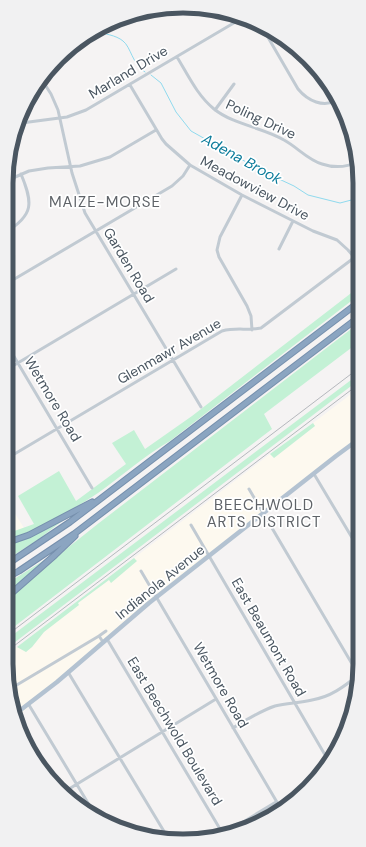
<svg xmlns="http://www.w3.org/2000/svg" width="366" height="847" viewBox="0 0 366 847" font-family="'DM Sans',sans-serif">
  <style>
    .commercial { fill: #fdf9ef }
    .green { fill: #c3f1d5 }
    .lines { fill: none; stroke-linecap: round; stroke-linejoin: round }
    .stream { stroke: #90daee; stroke-width: 1 }
    .motorway-casing { stroke: #7690ad; stroke-width: 7 }
    .minor { stroke: #c1cad2; stroke-width: 3 }
    .primary { stroke: #b3c2d1; stroke-width: 4.5 }
    .motorway { stroke: #8ba5c1; stroke-width: 5 }
    .rail { stroke: #b5b8bd; stroke-width: 1 }
    .labels { text-anchor: middle; stroke-width: 3.5; stroke-linejoin: round; paint-order: stroke }
    .street-label { font-size: 14px; fill: #4a5661; stroke: #fff }
    .water-label { font-size: 15px; font-style: italic; fill: #0c7c9b; stroke: #fff }
    .neighbourhood-label { font-size: 15px; letter-spacing: 1px; fill: #5f6368; stroke: #fff }
    .rim { fill: none; stroke: #4a5661; stroke-width: 5 }
  </style>
  <rect width="100%" height="100%" fill="#f5f3f3"/>
  <path class="commercial" d="M359,388V439L157,597L15,719L6,664V655L17,647L26,652L32,647L44,632L78,603L109,580L111,582L136,561L134,558L270,454L274,458L315,426L313,423Z
    M8,502L24,528L6,534V503Z"/>
  <path class="green" d="M359,287V295L170,441C144,456 122,476 98,493C69,512 39,530 6,541V534L34,524L18,496L59,471L76,501L126,464L112,443L134,430L145,449L192,416Z
    M359,323V342L264,414L272,429L6,633V602L65,550L99,523Z
    M359,374V380L6,649V640Z
    M313,423L315,426L274,458L270,454Z
    M66,518L39,539L6,560V546L38,533Z
    M134,558L137,561L111,583L109,580L78,603L79,605L44,632L32,647L26,652L17,647Z
    M46,559L47,560L6,595V584Z"/>
  <g class="lines">
    <path class="stream" d="M95,31C104,34 116,35 123,41C131,47 132,64 145,72
      M151,75L161,83L176,112L191,131L264,172L294,186L308,195L340,203L359,198"/>
    <defs>
      <path id="motorway" d="M6,543L29,535L92,502
        M6,565L70,522L359,302
        M6,578L19,571L74,534L359,317
        M6,598L55,555L75,536"/>
    </defs>
    <use href="#motorway" class="motorway-casing"/>
    <path class="minor" d="M262,27L298,89C308,101 323,108 338,100
      M177,57C188,75 197,95 214,109C234,125 262,127 284,140C297,147 308,160 322,164C334,168 347,167 358,162
      M42,80L51,94L58,110L72,173L85,213L201,407
      M130,85L162,139L166,144L190,165L242,195L313,231L337,240L348,250L354,257
      M215,110L234,84
      M16,124L29,122L67,117L86,110L244,17
      M6,181L29,171L48,168L80,166L110,157L156,130
      M242,195L220,237L217,250L219,257L247,306L251,316L252,330
      M6,232C34,215 33,203 21,174
      M279,249L293,221
      M6,284L172,186L183,176L190,165
      M6,343L92,488
      M6,370L176,269
      M6,459L222,331C237,327 247,331 261,328L359,254
      M314,474L360,551
      M249,489L358,674
      M191,525L328,760
      M141,571L281,809
      M99,636L106,631
      M107,639L223,834
      M68,672L168,838
      M10,689L99,636L103,642
      M29,705L97,818
      M233,728C246,720 260,711 275,706C287,703 299,703 312,700C330,697 344,687 358,675
      M64,792L216,699
      M225,833L276,802"/>
    <path class="primary" d="M14,715L57,682L149,603L336,456L359,439"/>
    <use href="#motorway" class="motorway"/>
    <path class="rail" d="M6,636L359,368
      M6,652L359,384"/>
  </g>
  <g class="labels">
    <g class="street-label">
      <text transform="translate(128 72) rotate(-31)" y="5">Marland Drive</text>
      <text transform="translate(261 119) rotate(25)" y="5">Poling Drive</text>
      <text transform="translate(255 188) rotate(28)" y="5">Meadowview Drive</text>
      <text transform="translate(129 265) rotate(59)" y="5">Garden Road</text>
      <text transform="translate(169 351) rotate(-30)" y="5">Glenmawr Avenue</text>
      <text transform="translate(53 399) rotate(59)" y="5">Wetmore Road</text>
      <text transform="translate(160 582) rotate(-39)" y="5">Indianola Avenue</text>
      <text transform="translate(269 637) rotate(60)" y="5">East Beaumont Road</text>
      <text transform="translate(221 685) rotate(60)" y="5">Wetmore Road</text>
      <text transform="translate(175 731) rotate(59)" y="5">East Beechwold Boulevard</text>
    </g>
    <g class="water-label">
      <text transform="translate(242 159) rotate(29)" y="5">Adena Brook</text>
    </g>
    <g class="neighbourhood-label">
      <text x="105" y="207">MAIZE-MORSE</text>
      <text x="264" y="510">BEECHWOLD<tspan x="264" dy="17">ARTS DISTRICT</tspan></text>
    </g>
  </g>
  <path d="M0 0H366V847H0ZM183 13H183A170 170 0 0 1 353 183V664A170 170 0 0 1 183 834H183A170 170 0 0 1 13 664V183A170 170 0 0 1 183 13Z" fill="#f1f1f2" fill-rule="evenodd"/>
  <path class="rim" d="M183 13H183A170 170 0 0 1 353 183V664A170 170 0 0 1 183 834H183A170 170 0 0 1 13 664V183A170 170 0 0 1 183 13Z"/>
</svg>
